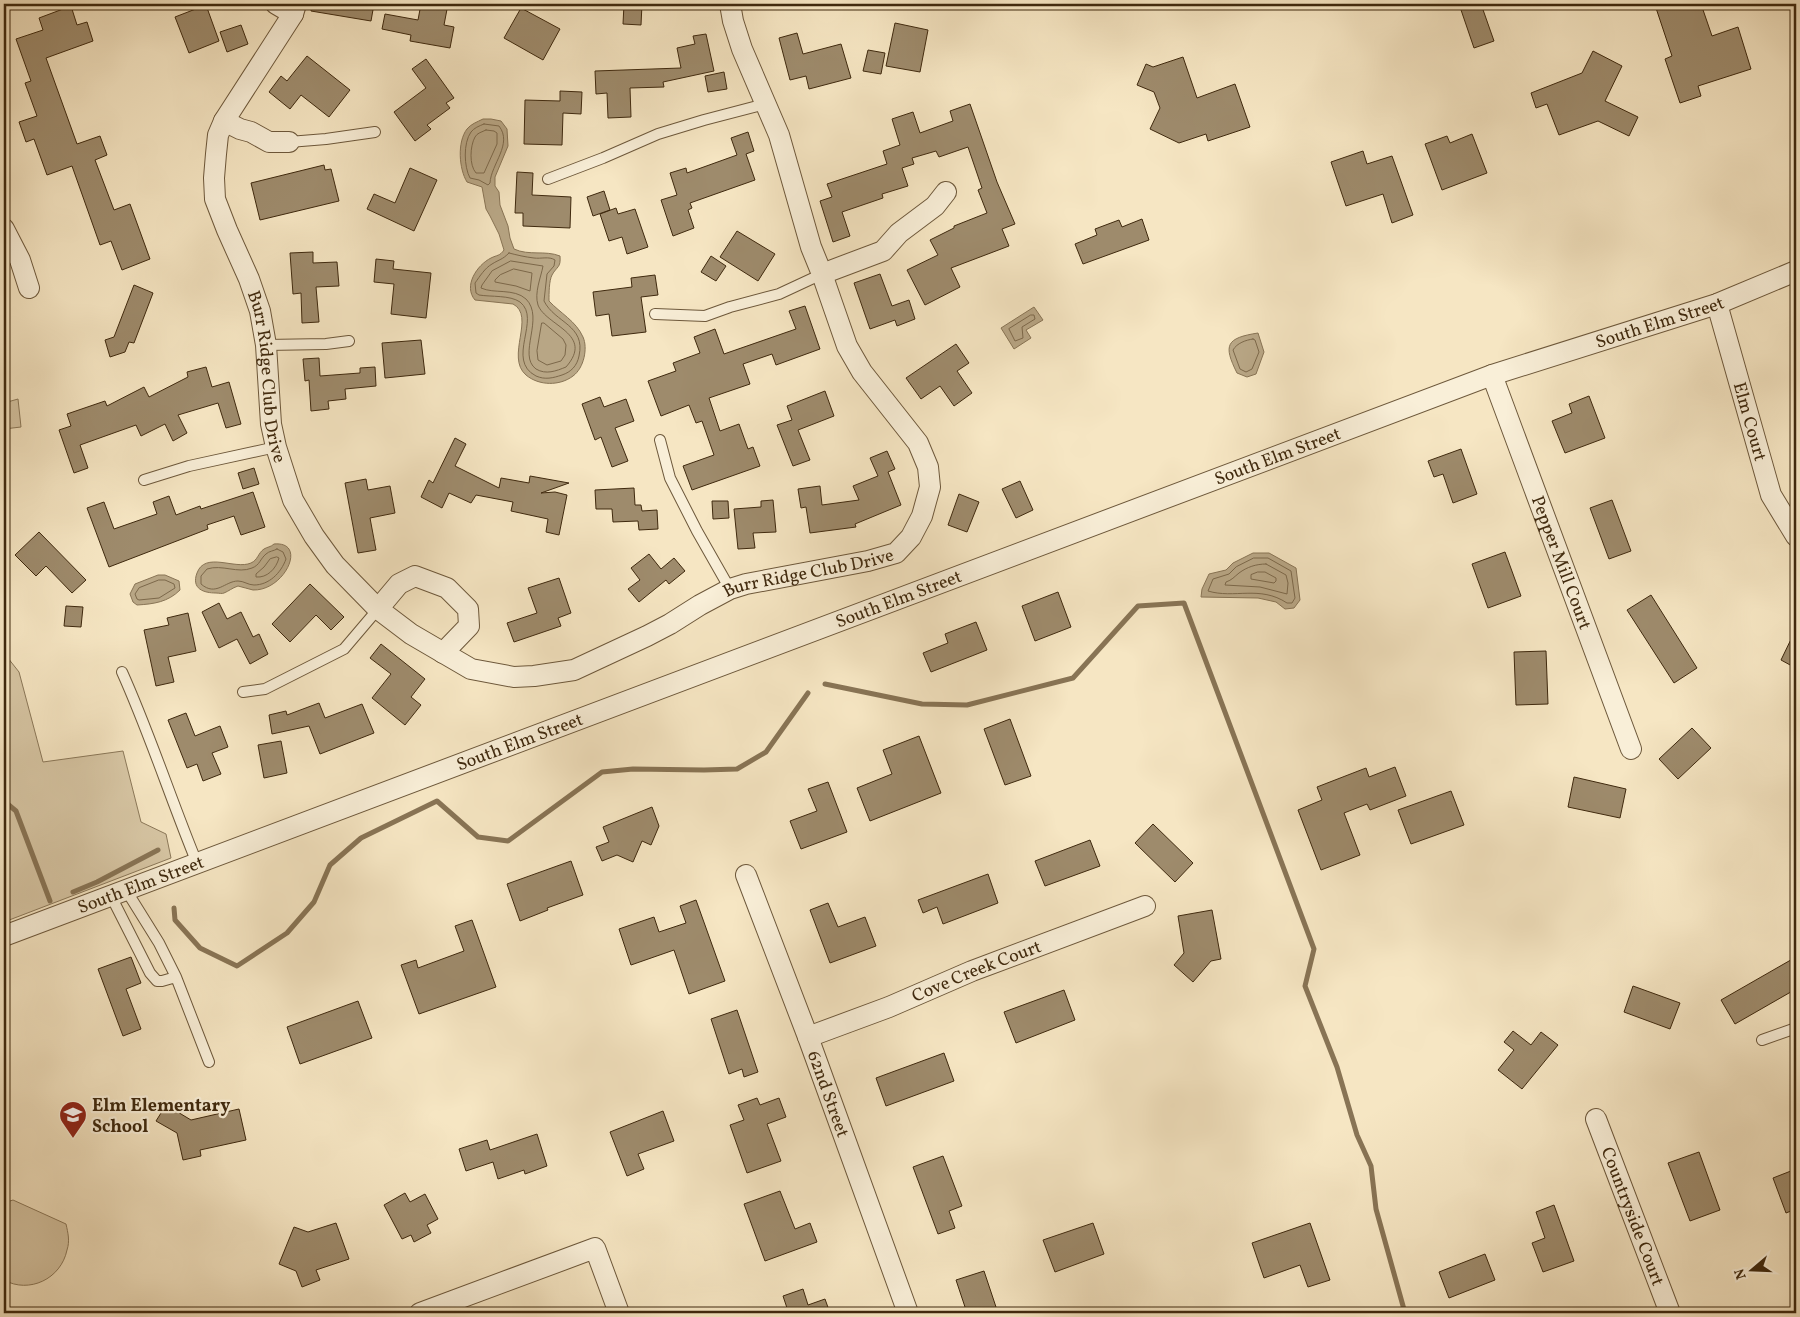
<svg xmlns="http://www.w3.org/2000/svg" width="1800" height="1317" viewBox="0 0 1800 1317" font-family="Vollkorn,serif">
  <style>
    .green { fill: #d7c6a4; stroke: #8b7859 }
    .water { fill: #b8a685; stroke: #887455 }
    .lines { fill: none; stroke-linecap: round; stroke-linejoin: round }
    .shore { stroke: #7c684a; stroke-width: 1 }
    .stream { stroke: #887455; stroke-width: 5 }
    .building { fill: #9e8b6c; stroke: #3f290e }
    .lane-casing { stroke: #6d583b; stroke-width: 12 }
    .street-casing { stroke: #6d583b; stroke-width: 22 }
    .lane { stroke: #f9efd8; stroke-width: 10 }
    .street { stroke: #f9efd8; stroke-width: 20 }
    .labels { text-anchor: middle; stroke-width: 4.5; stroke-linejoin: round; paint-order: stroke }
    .street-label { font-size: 18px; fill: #3f290e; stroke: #f9efd8 }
    .poi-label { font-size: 18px; font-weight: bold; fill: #3f290e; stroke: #f9efd8; text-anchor: start }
  </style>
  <rect width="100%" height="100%" fill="#f6e6c3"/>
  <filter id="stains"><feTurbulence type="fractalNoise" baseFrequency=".004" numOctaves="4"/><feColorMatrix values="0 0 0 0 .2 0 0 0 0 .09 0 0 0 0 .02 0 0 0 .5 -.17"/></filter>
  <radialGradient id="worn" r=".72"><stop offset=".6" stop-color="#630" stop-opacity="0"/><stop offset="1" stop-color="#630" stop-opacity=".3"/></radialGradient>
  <path class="green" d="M18,399L21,427L4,429V403Z
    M4,653L19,672L43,762L123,751L141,822L166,834L171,858L4,922Z
    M13,1200L66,1224C68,1233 70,1241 67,1250C61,1279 29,1294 4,1280V1203Z"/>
  <path class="water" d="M483,119H491L501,121L507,129L508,146L495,177V186L499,192L500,205L508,226L510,238L514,249C529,256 545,250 560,256C561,268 557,266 552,275C549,281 549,293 549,301C560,313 576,321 583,337C588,348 584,368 573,376C560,386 539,386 526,375C505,357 536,316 513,304L475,300C463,286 477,265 491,258C497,255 500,256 504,250L499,234L490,216L486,209L482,187L467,182C459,169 457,142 467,129C471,124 477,122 483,119Z
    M1034,307L1043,320L1026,330L1031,338L1014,349L1001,328Z
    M1258,333L1264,352L1256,374L1247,377L1237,373C1223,345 1226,338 1258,333Z
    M274,544C308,541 285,591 253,590C248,589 243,587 238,586C232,588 229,591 224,593C222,594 219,593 216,593C204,593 191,589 197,573C205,551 235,570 251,563C258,560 258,553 264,549C267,547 271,547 274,544Z
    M1253,553H1269L1296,568L1300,600L1294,608L1285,609L1276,602L1258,598L1201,597L1202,589L1209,574L1226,570L1233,563Z
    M158,575H165L179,581L180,590C168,602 154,604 137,605L133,602L130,594L135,584Z"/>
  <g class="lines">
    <path class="shore" d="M484,124L499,126C513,144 491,164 490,183L488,185L479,180L470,178C464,167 463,143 471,132C474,128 479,126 484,124Z
      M486,130L494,131L497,133V144L484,173H476C469,165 470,146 475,137C477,133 482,132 486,130Z
      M509,253C517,255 525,257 534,258C541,259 549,256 555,260L554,266L547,274L544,301C555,323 586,325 579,356C577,366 571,372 562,375C553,378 545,380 536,376C505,360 542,319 520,302C510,295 491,297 479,295L476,293L475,283C480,276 485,268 492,264C500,259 502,260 509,253Z
      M511,261L543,266C541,277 534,293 538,305C546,326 595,334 566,367C556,371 546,375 536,369C517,355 545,318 526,299C514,288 494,294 481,288L482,285L492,271Z
      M514,269L532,273L530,291L516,286L495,282V280L500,275Z
      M1031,315H1034L1035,319L1022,327L1023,338L1015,341L1009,329Z
      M542,323H544L563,339L566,345L565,355L561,361L547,365L538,360L537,351Z
      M1253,339L1255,340L1259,352L1252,369L1246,372L1240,369L1233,350C1237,343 1246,340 1253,339Z
      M277,549L283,552L286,559C281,573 269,585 254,585C248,585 244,581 238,581C225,581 216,597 201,584V576L207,569C222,564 238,574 252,568C260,565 260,559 266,554C269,551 274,551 277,549Z
      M277,557L279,558C276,569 267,578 256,577V574L264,567L270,559Z
      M1254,558H1268L1291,571L1295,598L1292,603H1287C1260,585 1234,599 1208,591L1213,579L1229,574L1236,567Z
      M1266,564L1286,575L1288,583L1287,594L1260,587L1225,585L1226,582C1232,580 1234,577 1239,573C1247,567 1256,564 1266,564Z
      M1258,572H1265L1276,578V581L1274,583L1251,579V575Z
      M159,580H165L174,584L175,588L159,598L139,600L137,599L135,594L139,588Z"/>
    <path class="stream" d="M825,684L922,704L967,705L1073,678L1138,606L1184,603L1314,949L1305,986L1337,1067L1357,1135L1371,1166L1376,1209L1405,1313
      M4,801L16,811L50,901
      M73,892L97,882L158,850
      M174,908L175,920L200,948L237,966L287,933L314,902L330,865L361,838L437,801L478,837L508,841L602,772L633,769L704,770L737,769L766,752L808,693"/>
  </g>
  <path class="building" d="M312,4H374L371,21L311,11Z
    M421,4H448L444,25L454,27L450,48L410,41L411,35L382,29L385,14L418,20Z
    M624,4H642L641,25L623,24Z
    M1459,4H1481L1494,41L1474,48Z
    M1670,4H1701L1712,36L1738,27L1751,69L1698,86L1701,96L1680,103L1665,59L1672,56L1656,8Z
    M206,5L219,41L189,53L175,17Z
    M71,6L77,25L87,22L93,41L46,58L77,144L100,136L107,155L95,160L114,210L130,204L150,259L122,270L111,241L100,245L72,166L47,175L34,139L26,142L19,122L37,116L25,83L31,81L16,39L43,30L39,18Z
    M521,8L560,29L543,60L504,38Z
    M895,23L928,30L920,72L886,66Z
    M241,25L248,44L227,52L220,32Z
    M797,33L803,54L841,44L851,78L809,89L806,76L790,80L779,38Z
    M706,34L714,71L663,82L664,87L630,88L631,117L608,118L607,93L596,94L595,71L681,68L677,48L695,44L693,36Z
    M868,50L885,53L881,74L863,71Z
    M1593,51L1622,66L1605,101L1638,117L1629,136L1598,121L1559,135L1547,104L1536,108L1531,93L1582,73Z
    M307,56L350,90L329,117L301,95L290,109L269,92L281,76L287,81Z
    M1183,57L1197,98L1235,84L1250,127L1208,141L1206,134L1179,143L1150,129L1160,108L1154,92L1137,85L1146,64L1153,67Z
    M426,59L454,98L446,103L450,108L427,125L431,129L415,141L394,112L426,88L412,69Z
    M724,72L727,89L708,92L705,76Z
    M560,91L582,92L581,114L563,113L562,145L524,144L525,100L560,101Z
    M970,104L997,182L1015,224L1002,229L1009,246L951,268L960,287L925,305L907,270L938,255L930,240L954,228V226L987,213L978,190L982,188L968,147L939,157L936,151L912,158L914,164L902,168L908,186L882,194L883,198L842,212L850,236L833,242L820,201L832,197L827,184L887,164L883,151L900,145L892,119L913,112L920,133L953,121L950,111Z
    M748,132L754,151L746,154L755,180L690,203L692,208L688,210L694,228L673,236L661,200L677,195L670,173L686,168L687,173L737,155L731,138Z
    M1472,134L1487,173L1442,190L1425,144L1447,136L1450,143Z
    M1363,151L1367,164L1392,156L1413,215L1392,223L1383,194L1346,206L1331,162Z
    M324,165L325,170L331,169L339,201L260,220L251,183Z
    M410,168L437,180L414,231L367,209L374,194L395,203Z
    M517,172L533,173L532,195L571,197L570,228L523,226V213H515Z
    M604,191L610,210L593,216L587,197Z
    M616,208L618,214L635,209L648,247L627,254L622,237L609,241L600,214Z
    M1142,219L1149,240L1083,264L1075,244L1097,235L1095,229L1119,220L1122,227Z
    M737,231L775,254L758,281L720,257Z
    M313,252V263L337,262L339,286L316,287L319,322L302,323L301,293L293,294L290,253Z
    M711,256L726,266L716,281L701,272Z
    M376,259L394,261L393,269L431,273L426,318L391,314L394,284L374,282Z
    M880,274L892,306L909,300L915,319L897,326L895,320L870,329L854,283Z
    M655,275L658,295L641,297L646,332L612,336L609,314L596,316L593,292L632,287L631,278Z
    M134,285L153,293L134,343L129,342L125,352L110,357L105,340L114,337Z
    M805,306L820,349L776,365L772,354L743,364L750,384L709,398L720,431L739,424L748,449L753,447L760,466L692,490L683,466L714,455L702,421L696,423L689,405L661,416L648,381L676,371L673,363L700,353L694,337L715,329L724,354L796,329L789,311Z
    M421,340L425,374L385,378L382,343Z
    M956,344L969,363L957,371L972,393L954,406L940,386L921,399L906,378Z
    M319,358L320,376L360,373V368L375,367L376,386L345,389L346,399L328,401L329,409L311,411L309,380L305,381L303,359Z
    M206,367L212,387L229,382L241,424L226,428L218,403L178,415L187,433L173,441L165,424L141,436L136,425L80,445L88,468L74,473L59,430L71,426L67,414L105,401L107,406L144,387L149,397L188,377L187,372Z
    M825,391L834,416L798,430L810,460L793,466L777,425L792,420L787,406Z
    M1589,396L1605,438L1565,453L1552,421L1572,413L1569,404Z
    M600,397L604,407L626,399L634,421L615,428L628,461L612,467L601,437L595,440L582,404Z
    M455,438L466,444L455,466L499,488L501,478L529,483L530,476L569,483L541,493L555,492L567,495L559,535L546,532L548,519L511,511L513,502L476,495L471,503L449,493L442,508L421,497L429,480L433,483Z
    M1461,449L1477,494L1453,503L1443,474L1434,477L1428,461Z
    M887,451L895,469L888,472L901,505L855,524L856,527L810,533L806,507L801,508L798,489L820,486L822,505L859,500L853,486L878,476L870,458Z
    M254,468L259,484L243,489L238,473Z
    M366,479L368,490L390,486L395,513L370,518L376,550L358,553L345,483Z
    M1020,481L1033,510L1016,518L1002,489Z
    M634,488L635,505H641L642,511L657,510L658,529L639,530L638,521L613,522L612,509H596L595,490Z
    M253,492L265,527L241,535L234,516L207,525L208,529L109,567L87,508L104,502L114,529L157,514L153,502L169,496L176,515L200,506L201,509Z
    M959,494L979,502L967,532L948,525Z
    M773,500L776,532L753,533L755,548L738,549L734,509L761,507V501Z
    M1612,500L1631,551L1609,559L1590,508Z
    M712,501H728L729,518L713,519Z
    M39,532L86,580L72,593L46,566L36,576L15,555Z
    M1505,552L1521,596L1488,608L1472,564Z
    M649,554L661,569L674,558L685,571L669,584L666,580L639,602L628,589L640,580L631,568Z
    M559,578L571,613L558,618L561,626L514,642L507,623L537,613L528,588Z
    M310,584L344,617L331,630L316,615L290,642L272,624Z
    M1058,592L1071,627L1035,641L1022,606Z
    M1651,595L1697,668L1674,683L1627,610Z
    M219,603L227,619L241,612L253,637L259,634L268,654L250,664L237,639L219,648L202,612Z
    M66,606L83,607L81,627L64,626Z
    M188,613L196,651L168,657L174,682L156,686L144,630L169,625L167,618Z
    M976,622L987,650L931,672L923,653L948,643L945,634Z
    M1796,629V657L1792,666L1781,660Z
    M381,644L425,679L411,697L421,705L405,725L372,698L391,674L370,658Z
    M1546,651L1548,704L1516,705L1514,652Z
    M319,703L325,718L362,704L374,733L320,754L309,726L272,734L269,715L286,711L287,715Z
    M186,713L195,736L220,726L228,747L212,753L221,774L203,781L197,764L187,768L168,720Z
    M1010,719L1031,776L1005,785L984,729Z
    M1692,728L1711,748L1678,779L1659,759Z
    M919,736L941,793L870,821L857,788L892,774L883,750Z
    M281,741L287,773L264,778L258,745Z
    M1395,767L1406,796L1370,810L1367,804L1344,813L1360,855L1321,870L1298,810L1322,800L1317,787L1366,768L1369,777Z
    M1574,777L1626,789L1620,818L1568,807Z
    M828,782L847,832L801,849L790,821L817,811L808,789Z
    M1451,791L1464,825L1411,844L1398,810Z
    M652,807L659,826L651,845L642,841L633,862L617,855L602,861L596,847L609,842L603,827Z
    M1153,824L1193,863L1175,882L1135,843Z
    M1090,840L1100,866L1045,886L1035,861Z
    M571,861L583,895L547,908L548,910L520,921L507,884Z
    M988,874L998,903L943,924L937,907L923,913L918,900Z
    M696,900L725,981L689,994L674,950L631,965L619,929L654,917L659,932L686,923L680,906Z
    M828,903L838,927L865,917L876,946L830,963L810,910Z
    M1212,910L1221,959L1211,961L1193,982L1174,965L1184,953L1178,916Z
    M472,920L496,987L419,1014L401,965L416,960L418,968L464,951L455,926Z
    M131,957L141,983L126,989L141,1029L123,1036L98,969Z
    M1796,957V989L1735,1024L1721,1000Z
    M1633,986L1680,1003L1670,1029L1624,1012Z
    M1064,990L1075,1020L1016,1043L1004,1012Z
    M358,1001L372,1038L300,1064L287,1027Z
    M737,1010L758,1072L744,1077L742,1069L729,1074L711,1019Z
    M1513,1031L1531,1045L1541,1032L1558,1045L1522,1089L1498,1070L1514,1050L1504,1042Z
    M944,1053L954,1081L886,1106L876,1078Z
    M757,1098L760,1105L779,1098L786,1117L767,1124L781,1161L747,1173L730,1125L744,1120L738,1105Z
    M166,1105L191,1120L239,1109L246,1140L200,1150L201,1156L183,1160L177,1133L156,1121Z
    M663,1111L674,1141L638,1154L644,1169L627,1176L610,1132Z
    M537,1134L547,1166L525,1174L524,1170L498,1179L493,1162L466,1171L459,1149L487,1140L490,1150Z
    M1699,1152L1720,1210L1690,1221L1668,1163Z
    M943,1156L962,1206L949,1211L955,1228L938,1234L913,1167Z
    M1796,1169V1209L1786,1213L1773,1178Z
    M780,1191L795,1229L810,1223L817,1242L765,1261L744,1204Z
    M405,1193L410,1202L425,1194L438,1219L427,1225L431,1233L414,1242L411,1235L402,1239L384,1205Z
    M1554,1205L1574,1261L1543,1272L1532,1243L1545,1238L1536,1212Z
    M336,1223L349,1259L316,1270L320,1280L302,1287L296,1271L279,1264L294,1227L308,1232Z
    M1093,1223L1104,1254L1055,1272L1043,1240Z
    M1310,1223L1330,1280L1308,1287L1300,1265L1264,1278L1252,1243Z
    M1485,1254L1495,1280L1449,1298L1439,1272Z
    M984,1271L998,1313H967L956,1280Z
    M803,1289L808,1305L825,1299L830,1313H791L790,1311L794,1309L788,1311L783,1296Z"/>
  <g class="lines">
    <defs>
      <path id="lane" d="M289,142L326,139L375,132
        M548,179L603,158L658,134L704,120L765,104
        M655,314L705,316L730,307L779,294L822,274
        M266,345L326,344L349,341
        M660,440L670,478L697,531L730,589
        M144,480L189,466L276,447
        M122,672C150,734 171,800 197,863
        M243,692L265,689L344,649L378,609
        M126,890L159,943L176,977L209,1062
        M111,896L150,973L157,981H162L176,977
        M1762,1040L1796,1028"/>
      <g id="street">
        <path d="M276,4L293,14"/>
        <path id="s1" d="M296,4L293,14L224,121L218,135L216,154L214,178L215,199L227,230L249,279L260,311L266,345L271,424L276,447L293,500L314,536L335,565L378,609L411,634L471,669L514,677L534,676L574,670L647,636L670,624L700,605L730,589L746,584L868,561L896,553L911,537L922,516L930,487L928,467L918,443L862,372L847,346L822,274L811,247L779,135L742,49L733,21L730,4"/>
        <path d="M224,121L240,129L251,132L269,142H289"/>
        <path d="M4,229L20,260L29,288"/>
        <path d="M822,274L883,251L899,233L935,206L946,192"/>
        <path id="s2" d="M1717,304L1771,495L1796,536"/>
        <path id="s3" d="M1492,375L1631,749"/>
        <path d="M378,609L399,584L415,576L447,588L468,609L469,626L443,653"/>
        <path id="s4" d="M746,875L808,1037L908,1313"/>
        <path id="s5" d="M4,936L1492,375L1717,304L1796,271"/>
        <path id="s6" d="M808,1037L889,1007L972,971L1145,906"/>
        <path id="s7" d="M1596,1119L1670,1313"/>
        <path d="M420,1313L595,1248L619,1313"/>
      </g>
    </defs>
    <use href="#lane" class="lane-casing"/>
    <use href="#street" class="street-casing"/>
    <use href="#lane" class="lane"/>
    <use href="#street" class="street"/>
  </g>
  <defs>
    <symbol id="school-pin" viewBox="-11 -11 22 30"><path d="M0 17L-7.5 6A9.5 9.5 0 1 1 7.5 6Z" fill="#8f2418" stroke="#f9efd8"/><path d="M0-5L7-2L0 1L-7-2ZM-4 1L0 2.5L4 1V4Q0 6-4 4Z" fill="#fff"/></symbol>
  </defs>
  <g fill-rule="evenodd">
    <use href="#school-pin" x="57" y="1099" width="32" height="43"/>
  </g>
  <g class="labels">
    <g class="street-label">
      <text dy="6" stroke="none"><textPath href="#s5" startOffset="1766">South Elm Street</textPath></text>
      <text dy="6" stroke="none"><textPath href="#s1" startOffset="404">Burr Ridge Club Drive</textPath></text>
      <text dy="6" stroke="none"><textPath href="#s2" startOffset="122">Elm Court</textPath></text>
      <text dy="6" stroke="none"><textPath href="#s5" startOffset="1361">South Elm Street</textPath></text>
      <text dy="6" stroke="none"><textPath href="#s3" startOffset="200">Pepper Mill Court</textPath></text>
      <text dy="6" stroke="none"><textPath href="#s1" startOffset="1141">Burr Ridge Club Drive</textPath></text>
      <text dy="6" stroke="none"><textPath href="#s5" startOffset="956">South Elm Street</textPath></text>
      <text dy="6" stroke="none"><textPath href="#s5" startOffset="551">South Elm Street</textPath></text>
      <text dy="6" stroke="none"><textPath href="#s5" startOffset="146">South Elm Street</textPath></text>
      <text dy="6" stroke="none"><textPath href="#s6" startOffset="181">Cove Creek Court</textPath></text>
      <text dy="6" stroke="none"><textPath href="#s4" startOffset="234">62nd Street</textPath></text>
      <text dy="6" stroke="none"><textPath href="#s7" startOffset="104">Countryside Court</textPath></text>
    </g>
    <g class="poi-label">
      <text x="92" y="1111">Elm Elementary<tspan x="92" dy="21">School</tspan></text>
    </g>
  </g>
  <rect width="1800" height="1317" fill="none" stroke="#f6e6c3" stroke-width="20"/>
  <rect x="5" y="5" width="1790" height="1307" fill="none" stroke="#3f290e" stroke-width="2.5"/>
  <rect x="10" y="10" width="1780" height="1297" fill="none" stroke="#3f290e"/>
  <g transform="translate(1752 1270) rotate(251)" stroke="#f9efd8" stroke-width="4" paint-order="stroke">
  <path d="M0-4L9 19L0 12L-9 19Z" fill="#3f290e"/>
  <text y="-8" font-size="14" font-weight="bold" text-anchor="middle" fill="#3f290e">N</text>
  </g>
  <rect width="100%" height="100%" filter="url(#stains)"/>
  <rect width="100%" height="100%" fill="url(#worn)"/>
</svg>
